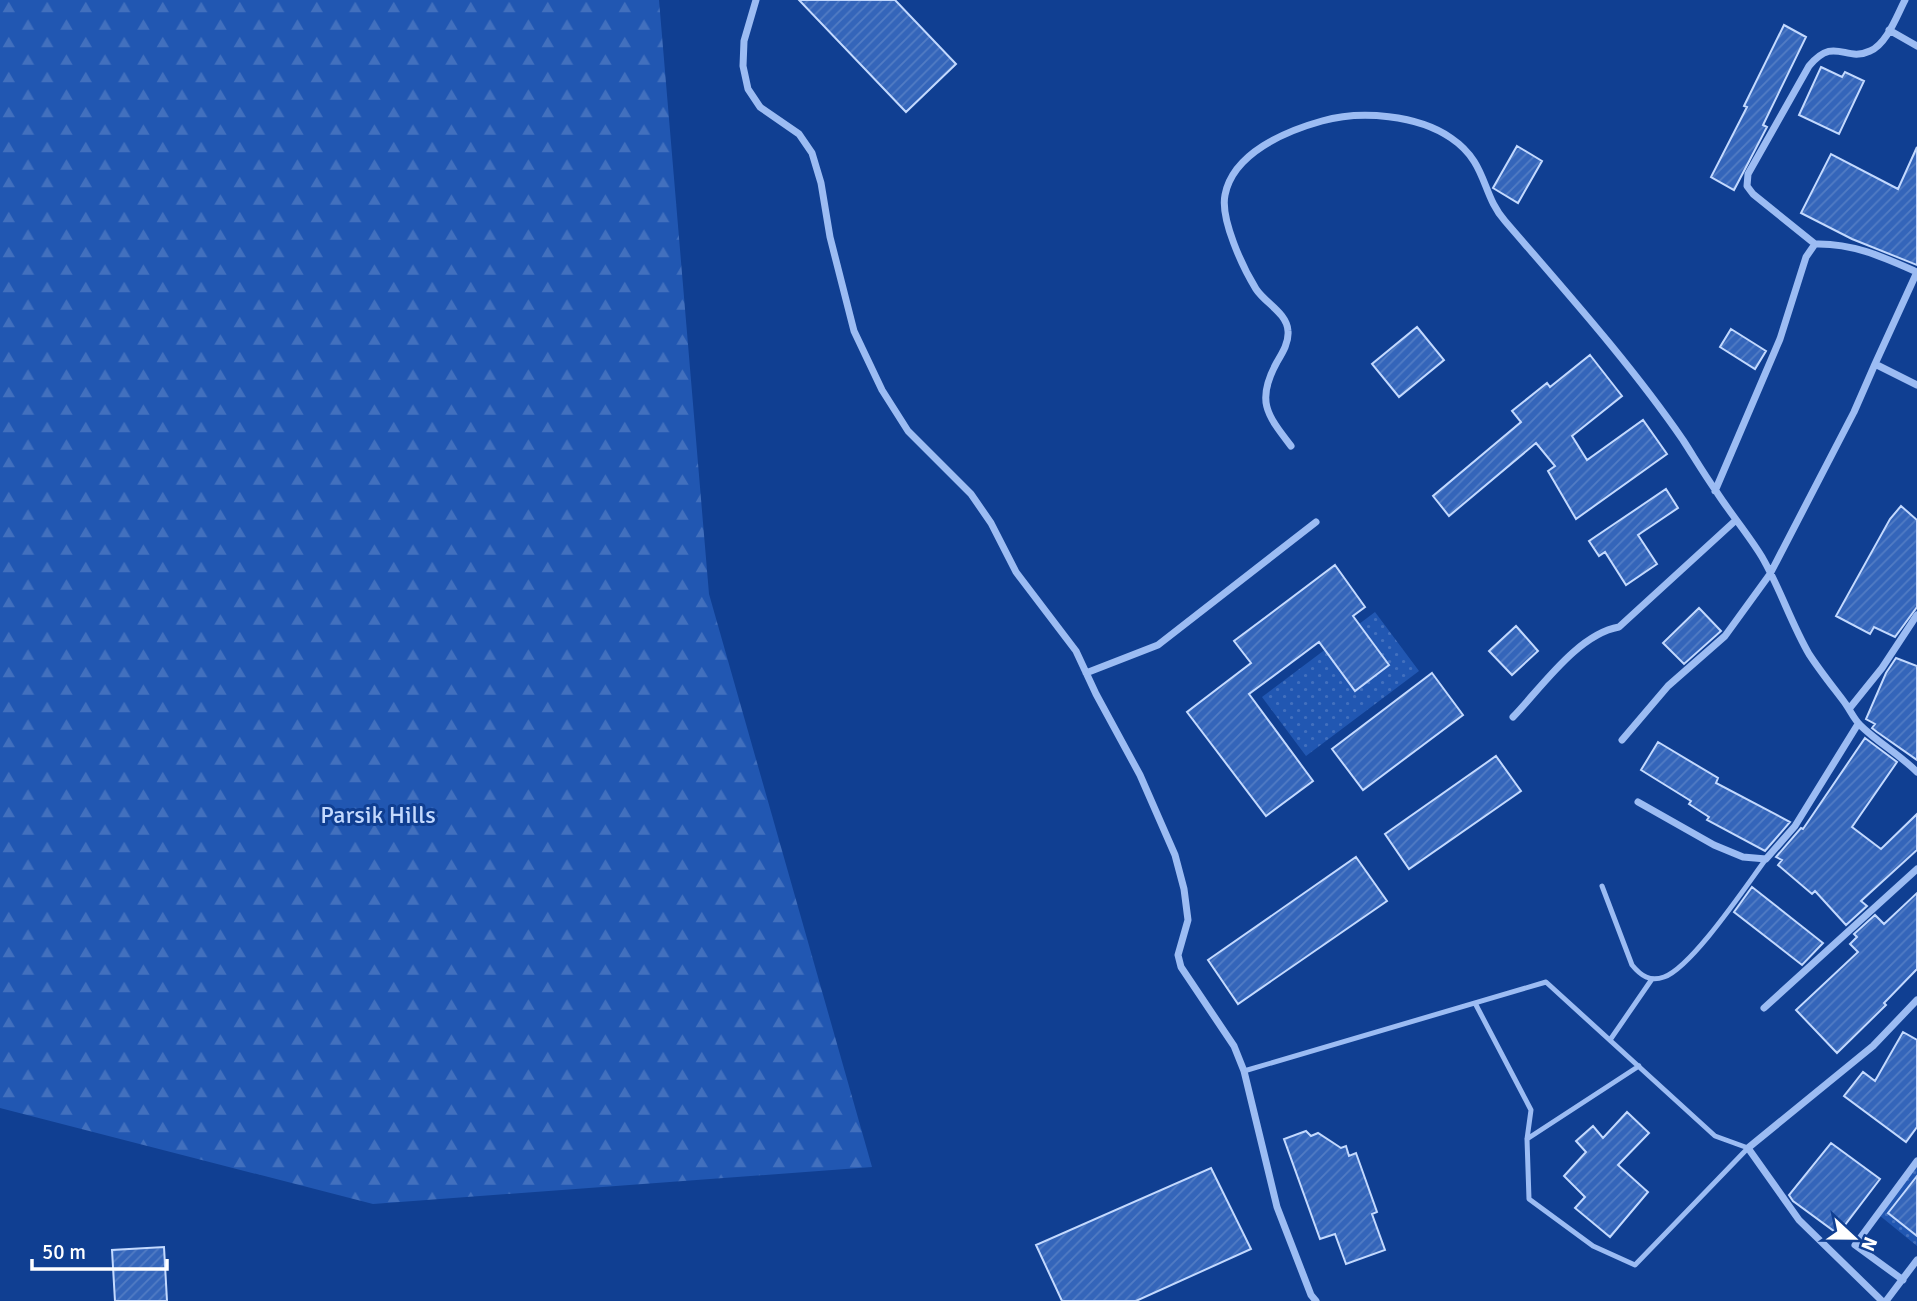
<svg xmlns="http://www.w3.org/2000/svg" width="1917" height="1301" viewBox="0 0 1917 1301" font-family="Signika,sans-serif">
  <style>
    .green { fill: url(#green-dots) }
    .forest { fill: url(#forest-firs) }
    .building { fill: url(#building-hatch); stroke: #c3d9fe; stroke-width: 2 }
    .lines { fill: none; stroke-linecap: round; stroke-linejoin: round }
    .lane { stroke: #9cbcf3; stroke-width: 5 }
    .street { stroke: #9cbcf3; stroke-width: 7 }
    .labels { text-anchor: middle; stroke-width: 6; stroke-linejoin: round; paint-order: stroke }
    .park-label { font-size: 24px; fill: #c3d9fe; stroke: #103f92 }
  </style>
  <defs>
    <pattern id="green-dots" width="8" height="8" patternUnits="userSpaceOnUse" patternTransform="scale(1.75)"><rect width="8" height="8" fill="#2157b2"/><path d="M2 2h.1M6 6h.1" fill="none" stroke="#4270be" stroke-width="1.8" stroke-linecap="round"/></pattern>
    <pattern id="forest-firs" width="22" height="20" patternUnits="userSpaceOnUse" patternTransform="scale(1.75)"><rect width="22" height="20" fill="#2157b2"/><path d="M5 1l3.5 6h-7zM16 11l3.5 6h-7z" fill="#4270be"/></pattern>
    <pattern id="building-hatch" width="6" height="6" patternUnits="userSpaceOnUse" patternTransform="scale(1.75)"><rect width="6" height="6" fill="#3465ba"/><path d="M-1 1l2-2M0 6l6-6M5 7l2-2" fill="none" stroke="#527cc4"/></pattern>
  </defs>
  <rect width="100%" height="100%" fill="#103f92"/>
  <path class="green" d="M1375,612L1419,671L1306,756L1262,697Z
    M1917,1159V1246L1879,1215Z"/>
  <path class="forest" d="M0,0H659L709,594L872,1167L373,1204L0,1108Z"/>
  <path class="building" d="M799,0H895L956,64L906,112Z
    M1784,25L1806,37L1763,125L1767,127L1734,190L1711,177L1747,107L1744,106Z
    M1821,67L1842,77L1845,72L1864,81L1839,134L1799,115Z
    M1517,146L1542,161L1518,203L1493,188Z
    M1917,147V265L1852,239L1801,213L1831,154L1898,189Z
    M1417,327L1444,360L1399,397L1372,364Z
    M1731,329L1766,351L1755,369L1720,347Z
    M1590,355L1622,396L1572,436L1587,460L1643,420L1667,454L1576,519L1548,471L1555,466L1536,443L1449,516L1433,496L1521,422L1512,411L1547,383L1550,387Z
    M1666,489L1678,508L1638,535L1657,564L1626,585L1605,552L1599,556L1589,541Z
    M1901,506L1917,520V607L1895,637L1874,627L1870,634L1836,616L1890,519Z
    M1335,565L1365,607L1353,616L1389,665L1355,691L1319,642L1249,694L1313,781L1266,816L1187,712L1251,663L1234,641Z
    M1699,608L1721,631L1684,664L1663,643Z
    M1516,626L1538,651L1512,675L1489,651Z
    M1896,658L1917,666V760L1877,732L1872,728L1875,724L1866,719L1886,673Z
    M1432,673L1463,715L1363,790L1332,749Z
    M1865,738L1897,762L1852,827L1881,849L1917,814V850L1861,901L1867,906L1846,925L1815,891L1812,894L1778,865L1782,860L1776,857L1801,828L1803,829Z
    M1658,742L1718,778L1716,783L1790,822L1765,851L1707,820L1709,817L1689,804L1691,801L1641,770Z
    M1496,756L1521,791L1409,869L1385,834Z
    M1356,857L1387,901L1238,1004L1208,960Z
    M1752,887L1823,943L1802,965L1734,912Z
    M1917,893V969L1884,1003L1886,1005L1837,1053L1796,1010L1858,952L1850,944L1857,937L1854,934L1875,915L1884,924Z
    M1903,1032L1917,1040V1127L1906,1142L1844,1096L1863,1072L1875,1081Z
    M1627,1112L1649,1133L1618,1165L1648,1192L1610,1237L1575,1208L1585,1197L1564,1176L1586,1152L1576,1141L1593,1126L1603,1138Z
    M1306,1131L1311,1136L1318,1133L1341,1148L1346,1146L1349,1156L1356,1153L1377,1212L1372,1214L1385,1250L1346,1264L1335,1234L1320,1239L1284,1139Z
    M1831,1143L1880,1179L1838,1234L1793,1201L1789,1195Z
    M1211,1168L1251,1249L1136,1301H1062L1036,1245Z
    M1917,1176V1236L1888,1213Z
    M164,1247L167,1301H115L112,1250Z"/>
  <g class="lines">
    <path class="lane" d="M1602,886L1632,965C1641,976 1650,982 1664,977C1692,967 1746,886 1766,859
      M1610,1040L1652,979
      M1244,1071L1546,982L1715,1136L1748,1148L1635,1265L1593,1246L1529,1199L1527,1139L1531,1110L1475,1003
      M1527,1139L1639,1066"/>
    <path class="street" d="M756,0L744,41L743,66L748,89L760,107L799,134L812,153L821,183L830,237L854,331L882,390L908,431L971,494L991,523L1016,572L1076,651L1096,694L1140,775L1175,855L1184,889L1188,920L1178,955L1181,967L1234,1046L1244,1071L1277,1207L1311,1295L1316,1301
      M1889,30L1917,46
      M1815,244L1753,194L1747,186L1748,174L1809,66C1835,35 1845,63 1870,51C1887,44 1897,15 1905,0
      M1875,364L1917,272
      M1291,446C1266,414 1256,400 1277,362C1283,352 1289,342 1288,331C1287,313 1265,303 1256,289C1243,268 1220,219 1225,195C1233,153 1286,131 1322,121C1361,110 1418,115 1451,138C1488,163 1481,194 1505,221C1566,292 1630,363 1683,440C1694,457 1704,474 1716,491C1730,513 1748,534 1762,557C1780,588 1791,623 1809,654C1820,671 1833,687 1845,703C1850,710 1854,719 1860,725C1877,742 1899,754 1917,772
      M1715,491L1780,339L1806,257L1815,244C1853,243 1883,257 1917,272
      M1086,673L1158,645L1316,522
      M1849,709L1882,668L1917,615
      M1513,717C1541,688 1578,634 1619,627L1736,520
      M1622,740L1668,686L1725,636L1770,574L1854,412L1875,364L1917,385
      M1638,802L1714,845L1743,857L1766,859L1795,826L1858,724
      M1764,1008L1917,869
      M1903,1280L1855,1245L1917,1161
      M1882,1301L1799,1220L1748,1148L1873,1046L1917,1000
      M1886,1301L1917,1260"/>
  </g>
  <g class="labels">
    <g class="park-label">
      <text x="378" y="823">Parsik Hills</text>
    </g>
  </g>
  <g transform="translate(1854 1238) rotate(112)" stroke="#103f92" stroke-width="5" paint-order="stroke">
  <path d="M0-5L12 26L0 18L-12 26Z" fill="#ffffff"/>
  <text y="-10" font-size="19" font-weight="bold" text-anchor="middle" fill="#ffffff">N</text>
  </g>
  <path d="M32 1259v10h135v-10" fill="none" stroke="#ffffff" stroke-width="3.5"/>
  <text x="42" y="1259" font-size="21" fill="#ffffff" stroke="#103f92" stroke-width="5" paint-order="stroke">50 m</text>
</svg>
